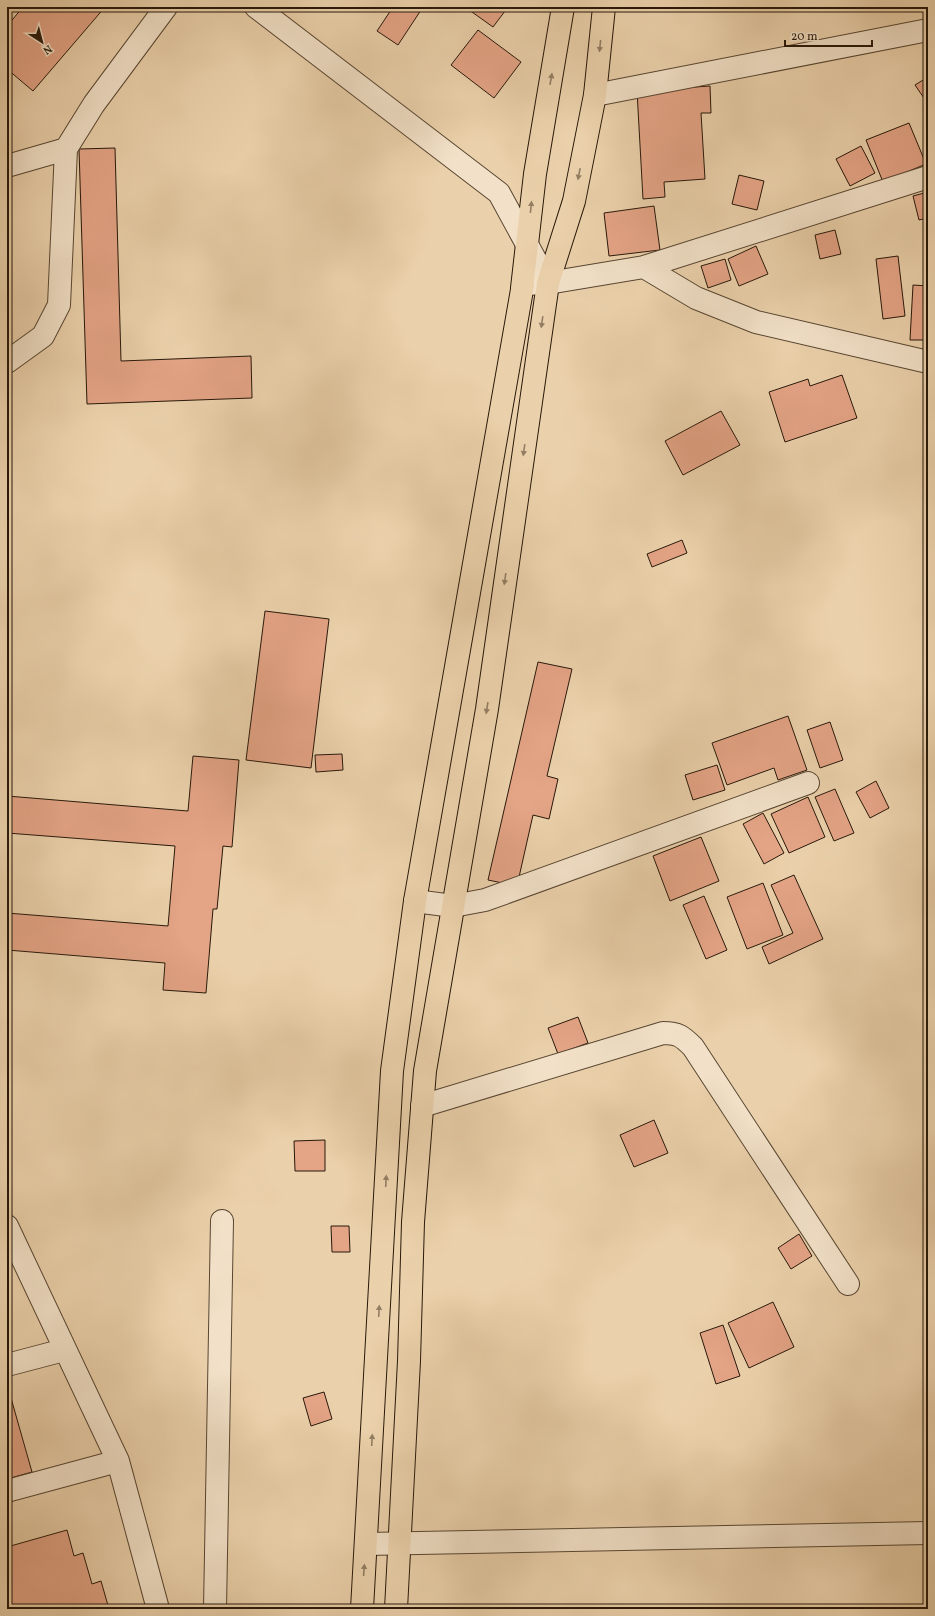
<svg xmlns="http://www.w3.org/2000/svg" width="935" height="1616" viewBox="0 0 935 1616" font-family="Vollkorn,serif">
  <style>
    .building { fill: #e4a486; stroke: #27180a }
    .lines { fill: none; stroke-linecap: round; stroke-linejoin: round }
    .minor-casing { stroke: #584632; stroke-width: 24 }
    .major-casing { stroke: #27180a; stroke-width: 24 }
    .minor { stroke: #f2e1c8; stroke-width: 22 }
    .major { stroke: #ebd1ab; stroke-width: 22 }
    .oneway { fill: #937e63 }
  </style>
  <rect width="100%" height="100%" fill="#ebd1ab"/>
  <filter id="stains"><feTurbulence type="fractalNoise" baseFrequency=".005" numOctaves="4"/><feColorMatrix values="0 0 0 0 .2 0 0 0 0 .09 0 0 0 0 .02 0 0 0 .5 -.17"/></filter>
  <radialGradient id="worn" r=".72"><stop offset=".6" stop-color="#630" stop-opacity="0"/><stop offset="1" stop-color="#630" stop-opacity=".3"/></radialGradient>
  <path class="building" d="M23,7H105L33,91L7,69V26Z
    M393,7H423L398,45L377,31Z
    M465,7H508L493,27Z
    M478,30L521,62L494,98L451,65Z
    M928,77V104L915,85Z
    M710,86L711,113H701L705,179L664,182L665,197L643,199L637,91Z
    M909,123L926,164L883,182L866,140Z
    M861,146L875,173L850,186L836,159Z
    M115,148L121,361L251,356L252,398L87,404L79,149Z
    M739,175L764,181L757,210L732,204Z
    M928,192V218L919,220L913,196Z
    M654,206L660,250L609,256L604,213Z
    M835,230L841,254L820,259L815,235Z
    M756,246L768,274L739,286L728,259Z
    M898,256L905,316L883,319L876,259Z
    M725,259L731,280L708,288L701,266Z
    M913,285L928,286V340H910Z
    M842,375L857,418L785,442L769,392L808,379L810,386Z
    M721,411L740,445L683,475L665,441Z
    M682,540L687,553L652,567L647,554Z
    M265,611L329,619L311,768L246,760Z
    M538,662L572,669L547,776L558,779L549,819L533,815L517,886L488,880Z
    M788,716L807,770L778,780L774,768L727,785L712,743Z
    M830,722L843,760L820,768L807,730Z
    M342,754L343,770L316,772L315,755Z
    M193,756L239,760L232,847L223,846L217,909H213L206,993L163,990L165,963L7,950V913L168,926L175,846L7,833V796L188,811Z
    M717,765L725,790L693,800L685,775Z
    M876,781L889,808L870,818L856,792Z
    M835,789L854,833L834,841L815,797Z
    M808,797L825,837L789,853L771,814Z
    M763,813L784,853L764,864L743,824Z
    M701,837L719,881L670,901L653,856Z
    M794,875L823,939L769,964L762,947L793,933L771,885Z
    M763,883L783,935L747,949L727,897Z
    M704,896L727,950L706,959L683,905Z
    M578,1017L588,1043L558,1054L548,1028Z
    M654,1120L668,1153L634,1167L620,1135Z
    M325,1140V1171H295L294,1141Z
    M331,1226H349L350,1252H332Z
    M799,1234L812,1256L791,1269L778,1248Z
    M773,1302L794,1347L749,1368L728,1323Z
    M723,1325L740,1376L716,1384L700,1333Z
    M324,1392L332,1419L311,1426L303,1398Z
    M11,1398L32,1472L7,1479V1399Z
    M67,1530L74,1556L83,1553L92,1584L101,1581L109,1609H7V1547Z"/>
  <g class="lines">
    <defs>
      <path id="minor" d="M256,7L499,193L548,283
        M595,95L928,30
        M7,166L66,149
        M644,267L696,298L756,322L928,362
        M523,284L548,283L644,267L928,177
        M7,362L43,336L59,305L66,149L94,104L166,7
        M415,901L453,906L485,900L808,783
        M422,1106L663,1033C678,1033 682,1036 693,1047L848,1284
        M7,1226L118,1461L158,1609
        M7,1365L64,1350
        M7,1491L118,1461
        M366,1544L928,1533
        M215,1609L222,1221"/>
      <path id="major" d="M522,288L535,174L563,7
        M362,1609L392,1071L415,901L523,284
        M396,1609L409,1361L413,1222L425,1071L487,709L548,283L574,201L595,95L604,7"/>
    </defs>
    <use href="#minor" class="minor-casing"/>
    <use href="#major" class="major-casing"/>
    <use href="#minor" class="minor"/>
    <use href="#major" class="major"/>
  </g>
  <defs><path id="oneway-solid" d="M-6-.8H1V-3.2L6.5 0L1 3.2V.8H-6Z"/></defs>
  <g class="oneway">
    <use href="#oneway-solid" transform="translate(600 46) rotate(96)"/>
    <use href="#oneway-solid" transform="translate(551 79) rotate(-80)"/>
    <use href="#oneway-solid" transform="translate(579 174) rotate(101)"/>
    <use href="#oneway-solid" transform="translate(531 207) rotate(-84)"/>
    <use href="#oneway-solid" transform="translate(542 322) rotate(98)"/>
    <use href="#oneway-solid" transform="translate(524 450) rotate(98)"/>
    <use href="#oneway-solid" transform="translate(505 579) rotate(98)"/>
    <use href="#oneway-solid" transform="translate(487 708) rotate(99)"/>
    <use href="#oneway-solid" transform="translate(386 1181) rotate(-87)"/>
    <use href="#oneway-solid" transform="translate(379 1311) rotate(-87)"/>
    <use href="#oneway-solid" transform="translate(372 1440) rotate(-87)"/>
    <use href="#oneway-solid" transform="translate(364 1570) rotate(-86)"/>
  </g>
  <rect width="935" height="1616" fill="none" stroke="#ebd1ab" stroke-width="24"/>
  <rect x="8" y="8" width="919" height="1600" fill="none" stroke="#27180a" stroke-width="2"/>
  <rect x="12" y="12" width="911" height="1592" fill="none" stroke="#27180a"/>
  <g transform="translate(42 42) rotate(144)" stroke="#f2e1c8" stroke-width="3" paint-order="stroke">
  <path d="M0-3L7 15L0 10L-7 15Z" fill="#27180a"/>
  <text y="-6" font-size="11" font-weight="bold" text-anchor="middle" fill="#27180a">N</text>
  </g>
  <path d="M785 40v6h87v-6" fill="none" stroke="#27180a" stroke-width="2"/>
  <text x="791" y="40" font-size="12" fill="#27180a" stroke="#f2e1c8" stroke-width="3" paint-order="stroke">20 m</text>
  <rect width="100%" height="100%" filter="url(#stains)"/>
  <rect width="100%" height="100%" fill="url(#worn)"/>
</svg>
